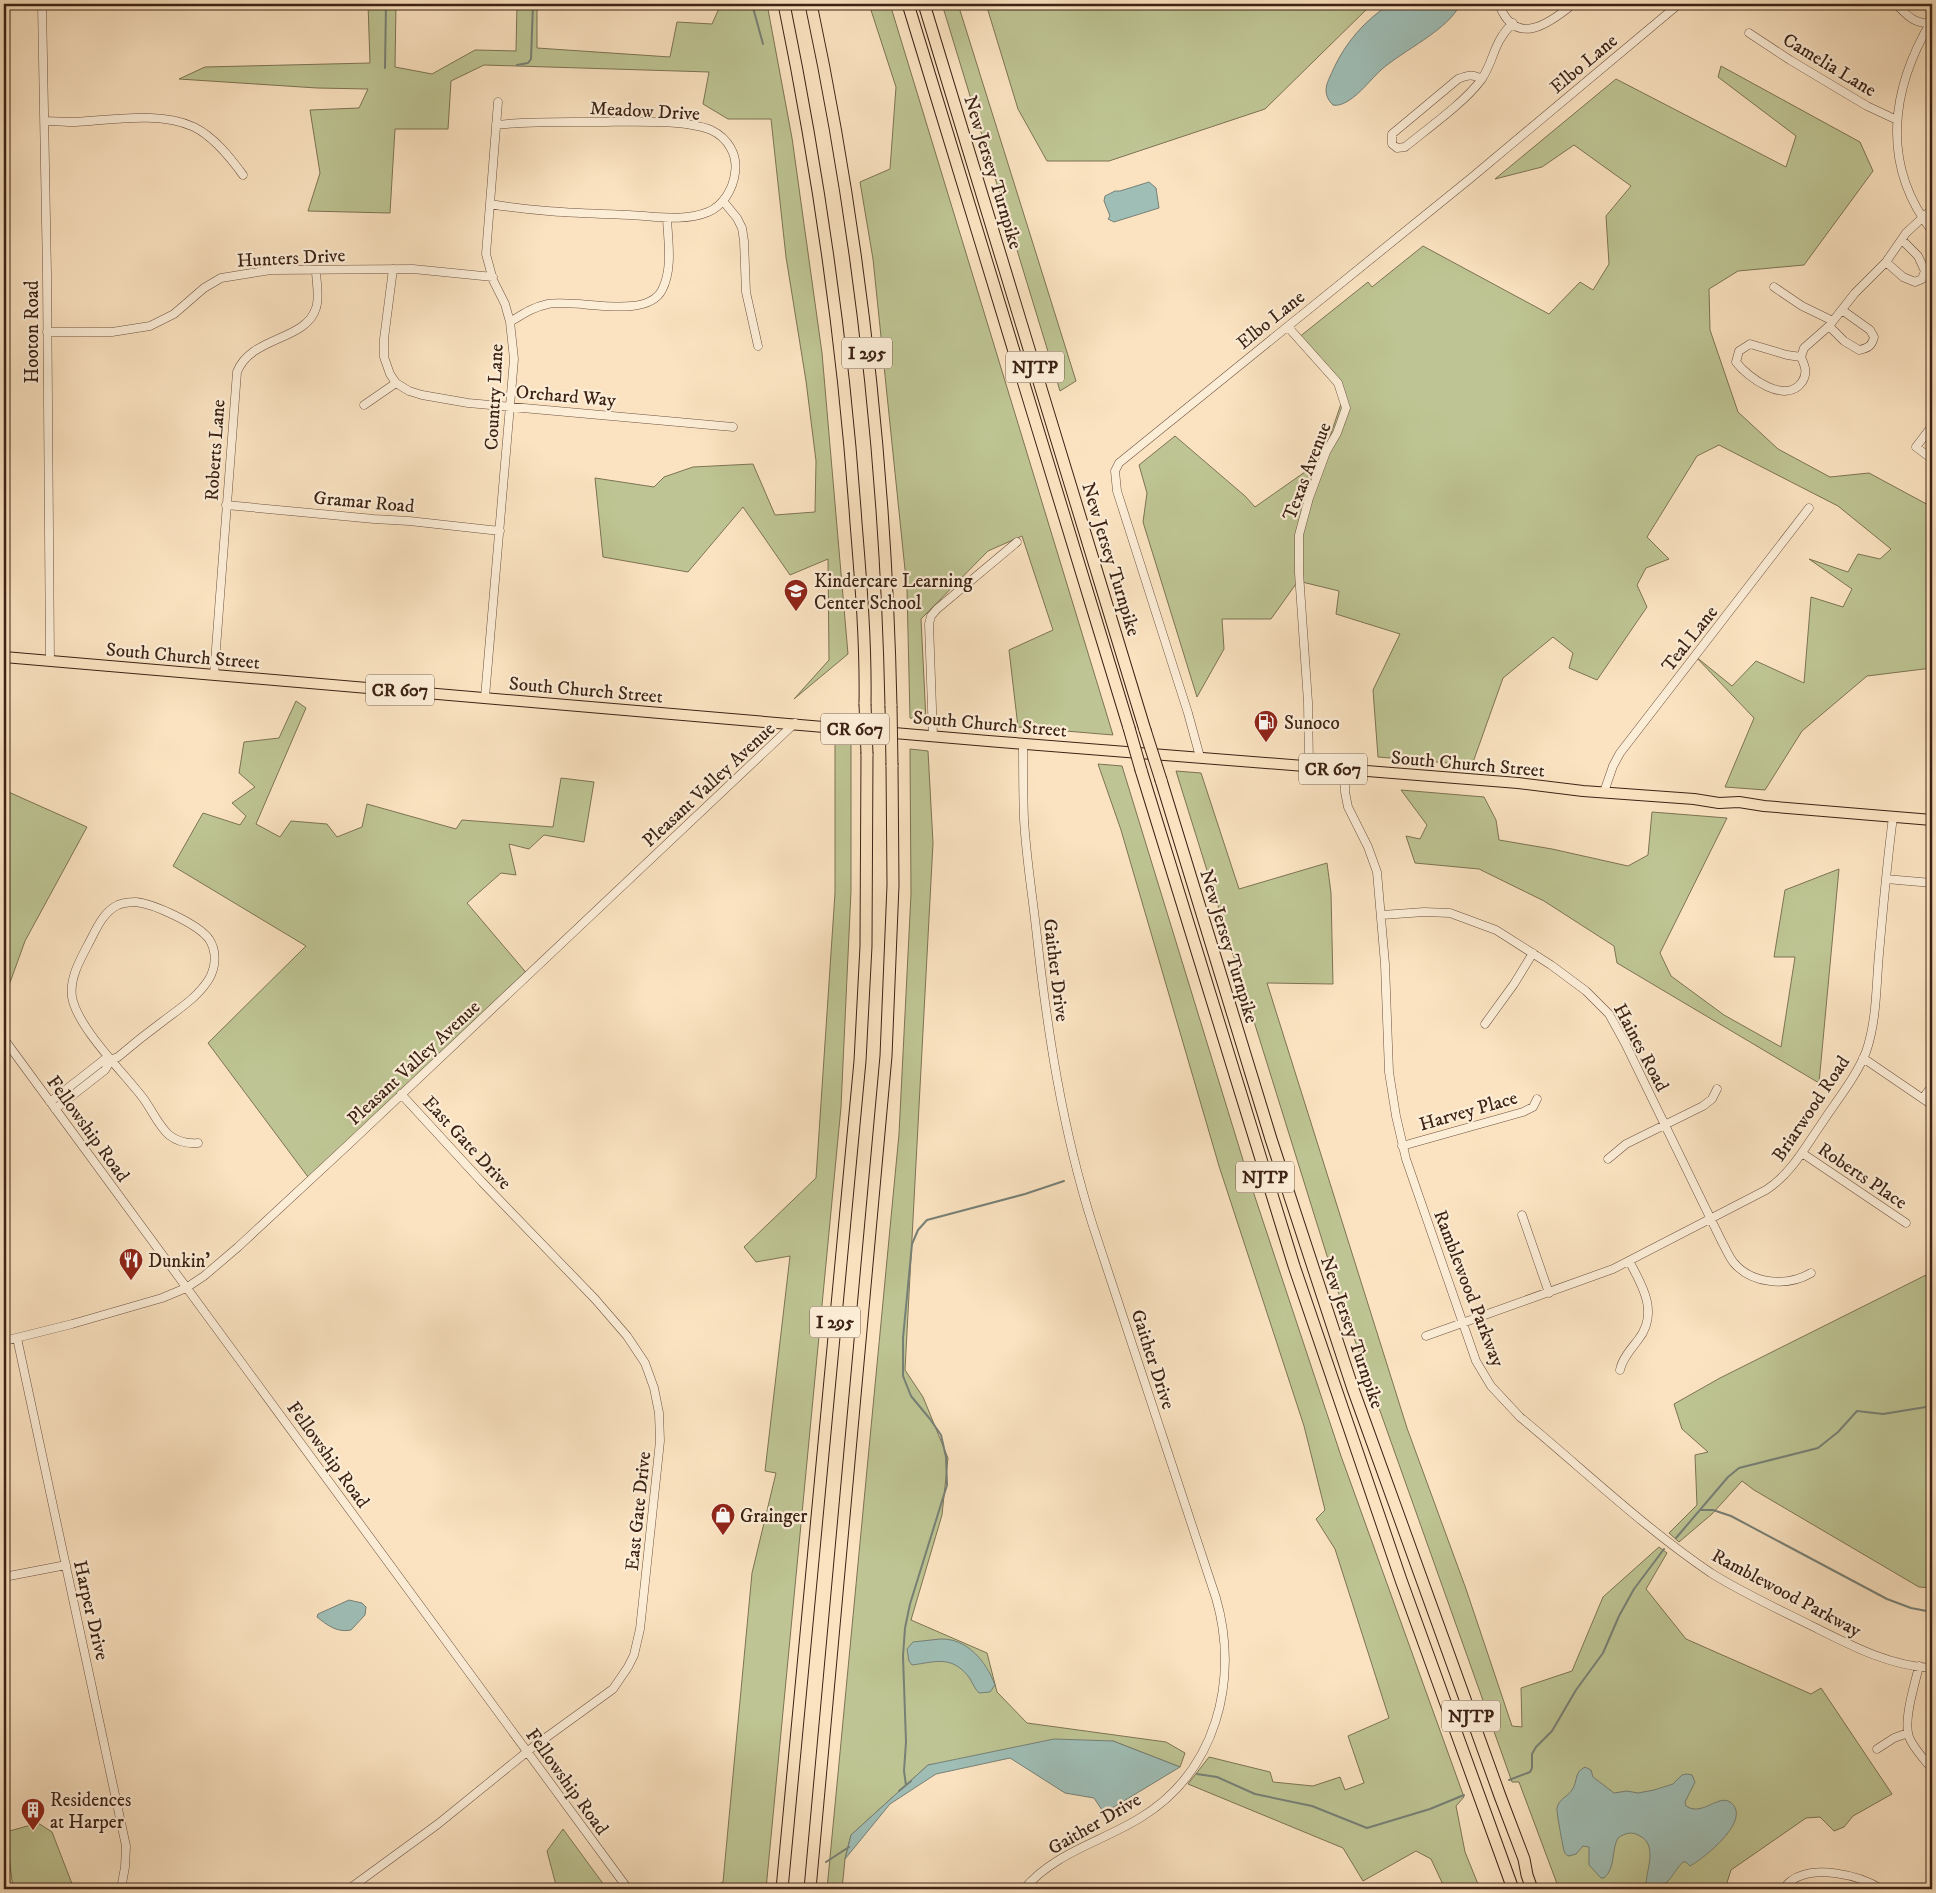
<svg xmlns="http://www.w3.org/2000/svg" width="1936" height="1893" viewBox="0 0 1936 1893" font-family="'IM FELL DW Pica',serif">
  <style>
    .green { fill: #bec493; stroke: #7d7354 }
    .water { fill: #9fbeb6; stroke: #778076 }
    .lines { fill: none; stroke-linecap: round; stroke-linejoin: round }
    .stream { stroke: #778076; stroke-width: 2 }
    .minor-casing { stroke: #6c5240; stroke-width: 9 }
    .major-casing { stroke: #3c2215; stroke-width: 12 }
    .highway-casing { stroke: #3c2215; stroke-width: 13 }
    .minor { stroke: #fcedd7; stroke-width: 8 }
    .major { stroke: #fbe3c1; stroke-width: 10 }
    .highway { stroke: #fbe3c1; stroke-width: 11 }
    .highway-bridge-casing { stroke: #3c2215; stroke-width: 13; stroke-linecap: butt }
    .highway-bridge { stroke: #fbe3c1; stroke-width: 11 }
    .labels { text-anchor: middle; stroke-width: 4.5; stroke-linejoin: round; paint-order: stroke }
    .shield { fill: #fcedd7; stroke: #765f4f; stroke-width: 1 }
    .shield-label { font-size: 18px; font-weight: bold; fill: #3c2215 }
    .street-label { font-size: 19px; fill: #3c2215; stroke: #fcedd7 }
    .poi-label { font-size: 19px; fill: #3c2215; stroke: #fcedd7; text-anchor: start }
  </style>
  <rect width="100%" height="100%" fill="#fbe3c1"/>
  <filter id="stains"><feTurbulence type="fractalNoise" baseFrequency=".004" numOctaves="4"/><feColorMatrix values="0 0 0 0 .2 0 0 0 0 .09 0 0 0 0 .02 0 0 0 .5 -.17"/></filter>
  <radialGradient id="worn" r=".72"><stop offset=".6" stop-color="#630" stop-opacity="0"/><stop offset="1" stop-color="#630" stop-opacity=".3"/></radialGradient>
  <path class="green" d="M368,4H396L395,67L432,74L475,50L516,51L517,4H537V48L670,57L677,22L712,24L721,4H767L792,138L822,353L848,654L794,699L829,660L828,559L790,575L743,507L688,572L603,557L595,478L654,487L664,477L693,467L753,464L775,515L815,512L816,461L806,381L786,257L771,119H728L703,104L709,72L484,65L451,81L448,129H395L390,213L308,211L320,173L310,110L359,108L368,89L317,88L179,79L205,67L370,63Z
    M869,4H890L1113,735L1018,727L1009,650L1053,630L1022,536L988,551L921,619L926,720L910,718L907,589L873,259L860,182L890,169L896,87Z
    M942,4H958L1076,381L1060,391Z
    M986,4H1372L1265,109L1109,161H1047L1018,109Z
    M1721,66L1860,142L1873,171L1804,265L1738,271L1709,289L1710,330L1738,412L1778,449L1830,477L1869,473L1932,507V668L1867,676L1802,731L1765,790L1725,787L1754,718L1695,656L1732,686L1756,661L1804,683L1811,597L1843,607L1852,589L1809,559L1848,572L1858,554L1880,559L1891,549L1838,506L1719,445L1697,456L1647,537L1669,559L1646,568L1637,585L1647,607L1597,680L1569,668L1573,653L1553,637L1503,678L1472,765L1378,757L1373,690L1400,634L1336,614L1339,591L1298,581L1271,619H1222L1224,649L1197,697L1143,522L1147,493L1139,465L1175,436L1245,496L1255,507L1322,460L1345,392L1298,338L1368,282L1372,287L1423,246L1549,314L1580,282L1593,290L1609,264L1606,216L1631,186L1574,145L1542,167L1495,179L1616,79L1786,167L1796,136L1718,77Z
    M296,701L306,708L256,824L280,837L291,821L327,824L337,837L362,827L367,804L456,829L462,820L553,827L561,778L594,782L584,842L544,835L529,849L509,844L516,875L501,873L467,903L529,976L311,1181L208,1043L306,946L173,866L203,813L240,825L246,816L232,803L255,787L239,773L244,742L279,738Z
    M835,743L851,744V891L841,1107L766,1889H708L723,1882L752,1573L776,1473L765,1471L790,1256L756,1262L744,1247L816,1178L835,893Z
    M910,749L928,751L933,843L905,1370L923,1397L948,1458L942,1515L911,1620L987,1653L997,1692L1027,1723L1166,1742L1185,1753L1180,1767L1113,1741L928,1765L851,1835L845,1859L842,1889H827L899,1134L911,894Z
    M1098,764L1122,766L1247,1173L1341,1456L1464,1797L1456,1806L1465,1852L1480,1889H1445L1431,1859L1416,1851L1363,1881L1343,1848L1188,1784L1209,1757L1270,1772L1273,1782L1313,1786L1340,1777L1345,1790L1364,1783L1348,1736L1389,1718L1335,1549L1316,1519L1325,1510L1304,1426L1219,1166L1121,830Z
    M1176,771L1201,773L1239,889L1327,863L1331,893L1333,984L1267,983L1407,1428L1466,1589L1512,1726L1522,1727L1521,1688L1572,1671L1603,1597L1659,1547L1667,1553L1646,1589L1686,1639L1811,1694L1821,1688L1892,1794L1853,1816L1844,1827L1834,1831L1820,1817L1806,1818L1731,1870L1725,1889H1559L1519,1782H1512L1342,1304Z
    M4,790L87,827L25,941L4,999Z
    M1401,790L1484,797L1496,820L1499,840L1552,849L1628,866L1648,855L1652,812L1727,818L1660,953L1671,976L1724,1015L1781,1047L1795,957H1774L1785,890L1839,869L1819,1083L1617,963L1614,946L1544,901L1479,869L1415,863L1406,836L1420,839L1427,825Z
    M1932,1272V1588L1919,1587L1754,1490L1742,1481L1712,1514L1679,1542L1669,1533L1697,1505L1695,1455L1708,1452L1682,1429L1674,1404L1720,1378Z
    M38,1823L52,1832L74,1889H13L6,1832Z
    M563,1829L607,1889H557L547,1851Z"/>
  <path class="water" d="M1390,4H1460C1450,29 1402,51 1381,70C1370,80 1361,93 1348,101C1343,104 1338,106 1333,105C1321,93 1327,83 1333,70C1345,43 1365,20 1390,4Z
    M1149,182L1156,188L1159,208L1114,222L1108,219L1110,216L1104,201L1105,196L1115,191H1120Z
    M349,1600L362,1603L366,1607L365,1615L351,1630C337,1633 327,1625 317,1617L318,1614Z
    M940,1639C967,1638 986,1661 995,1685L990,1692L979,1693C974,1688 972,1681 968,1676C951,1655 935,1662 912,1665L909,1661L907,1649L913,1642Z
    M1054,1739L1113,1741L1180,1767L1104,1813L1094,1798L1065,1793L1010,1758L936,1774L890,1804L845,1859L851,1835L928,1765Z
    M1585,1767L1591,1770L1593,1777L1614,1793L1627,1791L1638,1793L1654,1790L1673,1784L1682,1775L1687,1774L1692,1775L1695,1782L1685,1802L1686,1806C1702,1817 1718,1794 1730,1802C1754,1819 1703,1859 1690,1866L1686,1862H1683C1671,1874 1669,1889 1648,1889L1646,1887C1645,1872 1659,1846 1640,1836C1632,1831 1625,1833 1618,1838C1611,1850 1616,1868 1604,1878H1601L1589,1865V1847L1583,1846L1576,1854L1569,1856C1565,1854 1566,1855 1564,1851C1563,1847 1556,1810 1557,1808C1559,1799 1567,1797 1572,1790C1578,1781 1574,1772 1585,1767Z"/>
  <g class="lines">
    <path class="stream" d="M752,4L763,44
      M517,65L528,63L531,59L533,4
      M385,68L386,4
      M1701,1510H1713L1731,1516L1887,1599L1911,1608L1932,1612
      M1676,1538L1728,1477L1739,1468L1818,1448L1838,1432L1857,1411L1883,1414L1932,1406
      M1197,1774L1217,1777L1255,1794L1312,1806L1367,1828L1430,1809L1464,1795
      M1509,1780L1530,1772L1532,1768V1754L1536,1747L1552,1731L1576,1690L1603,1653L1619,1616L1634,1589L1664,1549
      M906,1785L904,1771L906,1742L903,1656L905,1628L910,1604L947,1485L946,1457L941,1435L930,1419L911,1396L903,1376V1338L912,1244L918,1230L927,1220L1025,1194L1064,1181
      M899,1791L911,1781
      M826,1862L849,1847"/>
    <defs>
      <path id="minor" d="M42,4L47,274L50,661
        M1499,4C1515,48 1549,24 1573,4
        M1896,4C1909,17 1913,23 1932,24
        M1932,20C1891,88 1880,164 1932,231
        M1749,33L1790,60L1867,106L1897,120
        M1482,79C1472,74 1468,75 1458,79L1392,134V144L1397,148L1405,147C1427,129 1465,102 1481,80C1495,60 1492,43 1513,23
        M44,121C54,121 65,122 75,122C111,120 160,111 194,127C214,137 230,157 243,175
        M723,201L737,218L742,228L744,241L746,292L758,346
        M490,204C536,212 582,213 629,215C654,216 684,222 708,212C723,206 733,189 735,173C738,155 728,138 711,130C684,119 628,122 598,122C563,122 530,121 496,125
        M1886,262L1903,277L1915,282L1922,279L1925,271L1918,256L1902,240
        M393,269L384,339V357L390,374L396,383L409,391L422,395L468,403L733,427
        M1774,287L1802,306L1833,321
        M510,322C523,314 533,307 548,304C576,298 646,321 662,290C673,269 668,241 667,218
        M1829,326L1844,341L1859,350C1868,348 1872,346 1874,337L1870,330L1842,310
        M1288,327L1338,383L1346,408L1337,433L1326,452L1309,498L1299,535V573L1308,702L1309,767
        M47,332H112L150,326L174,314L204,288L221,278L271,270L413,269L493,277
        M1801,357L1787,355L1750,344L1739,351L1736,362C1748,378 1786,405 1802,382C1808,373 1805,366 1801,357L1804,348L1829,326L1855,293L1886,262L1906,233L1932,209
        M364,405L396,383
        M1932,426L1916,447L1932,459
        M226,505L374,519L409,521L500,531
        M214,675L237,372C251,336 306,341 316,308C320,297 316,281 316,270
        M485,697L514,359L510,322L505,304L493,280L486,254L498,102
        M933,736L929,624L931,616L937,609L1017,542
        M1023,743C1023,768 1023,794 1024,819C1026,856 1032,892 1036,928C1047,1029 1062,1129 1093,1226L1216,1598C1240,1680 1216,1772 1140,1818C1101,1842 1054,1853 1024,1889
        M1200,757L1188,713L1117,491L1115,471L1119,463L1471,178L1679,4
        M1345,770V792L1348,807L1368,847L1377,872L1385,964L1389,1072L1396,1116L1406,1159L1476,1361L1491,1386L1520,1417C1583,1469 1643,1527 1711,1573C1743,1593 1778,1609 1812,1626C1850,1645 1889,1666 1932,1668
        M1604,792L1613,766L1620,753L1809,508
        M1886,879L1932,883
        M1382,915L1424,912L1450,913L1496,930L1551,965L1586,991L1609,1014L1625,1043L1722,1242C1726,1249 1729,1257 1734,1263C1752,1284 1787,1287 1811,1273
        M1485,1024L1514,984L1533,953
        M4,1039L628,1889
        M1863,1058L1932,1105
        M1923,1098L1932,1086
        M50,1102L105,1059L111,1060L118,1057C132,1045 147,1033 162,1022C179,1009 198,997 209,979C216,967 217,951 209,939C198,924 154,904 136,902C130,902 123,903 118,905C105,911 98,925 92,937C83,955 69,976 72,997C77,1027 124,1073 143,1098C152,1110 158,1125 169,1135C178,1142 187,1144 198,1143
        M55,1109L105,1070L111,1060
        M1402,1146L1523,1112L1533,1107L1537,1099
        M1802,1153L1906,1223
        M1608,1159L1626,1144L1703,1106L1712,1099L1717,1089
        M1522,1215L1549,1293
        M1426,1336L1613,1269L1766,1190C1792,1173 1805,1147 1822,1123C1837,1100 1856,1077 1866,1052C1877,1020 1876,986 1879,954C1883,908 1887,862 1893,817
        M17,1338L126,1846L125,1867L121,1889
        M4,1341L72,1324L162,1298L186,1288L204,1276L238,1247L349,1144L795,723
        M1620,1370C1622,1359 1631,1349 1638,1340C1659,1314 1643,1286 1629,1261
        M4,1577L66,1565
        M1919,1666C1915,1684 1903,1720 1909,1737C1913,1748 1925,1760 1932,1769
        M1877,1749L1894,1738L1908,1733
        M349,1889L438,1824L533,1747L613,1689L628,1667L634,1655L640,1629L660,1441L659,1413L654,1388L645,1363L627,1336L595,1299L482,1182L401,1094
        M1783,1889C1785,1887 1788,1883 1791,1881C1813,1864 1860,1875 1881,1889"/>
      <path id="major" d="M4,657L988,741L1518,783L1583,791L1694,799L1719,803L1739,802L1764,806L1932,820"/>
      <path id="highway" d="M784,4C819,175 844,348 856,523C861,583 866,643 865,704
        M811,4C860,234 886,471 891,706
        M908,4L1129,728
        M924,4L1145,730
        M1141,770L1294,1266L1401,1580L1513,1889
        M1161,780L1271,1139L1353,1389L1500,1796L1524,1859L1527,1875L1532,1889
        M782,1889L860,1061L866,946L867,754
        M810,1889L886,1056L893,885L892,765"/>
    </defs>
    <use href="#minor" class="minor-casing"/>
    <use href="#major" class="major-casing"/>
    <use href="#highway" class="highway-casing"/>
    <use href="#minor" class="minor"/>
    <use href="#major" class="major"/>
    <use href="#highway" class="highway"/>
    <defs>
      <path id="highway-bridge" d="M865,704L867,754
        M891,706L892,765
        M1129,728L1141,770
        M1145,730L1161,780"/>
    </defs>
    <use href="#highway-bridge" class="highway-bridge-casing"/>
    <use href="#highway-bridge" class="highway-bridge"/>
  </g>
  <defs>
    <symbol id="school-pin" viewBox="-11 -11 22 30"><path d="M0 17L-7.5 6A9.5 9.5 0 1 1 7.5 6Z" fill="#8f2418" stroke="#fcedd7"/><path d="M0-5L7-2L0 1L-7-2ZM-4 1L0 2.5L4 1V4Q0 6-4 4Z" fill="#fff"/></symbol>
    <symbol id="fuel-pin" viewBox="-11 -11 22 30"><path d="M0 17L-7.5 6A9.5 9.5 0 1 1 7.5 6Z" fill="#8f2418" stroke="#fcedd7"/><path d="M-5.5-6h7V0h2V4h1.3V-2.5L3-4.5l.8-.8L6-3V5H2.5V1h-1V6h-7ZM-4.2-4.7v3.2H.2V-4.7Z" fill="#fff"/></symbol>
    <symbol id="restaurant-pin" viewBox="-11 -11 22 30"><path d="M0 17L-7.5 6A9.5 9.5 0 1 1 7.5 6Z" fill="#8f2418" stroke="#fcedd7"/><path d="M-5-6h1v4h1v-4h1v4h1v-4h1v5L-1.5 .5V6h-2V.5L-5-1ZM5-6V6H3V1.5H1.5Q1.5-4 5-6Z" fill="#fff"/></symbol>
    <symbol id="shop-pin" viewBox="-11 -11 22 30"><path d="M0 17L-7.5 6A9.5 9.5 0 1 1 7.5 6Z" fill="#8f2418" stroke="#fcedd7"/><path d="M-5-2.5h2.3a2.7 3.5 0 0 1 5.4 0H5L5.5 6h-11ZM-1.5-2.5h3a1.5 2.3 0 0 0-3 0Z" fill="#fff"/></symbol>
    <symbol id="building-pin" viewBox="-11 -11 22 30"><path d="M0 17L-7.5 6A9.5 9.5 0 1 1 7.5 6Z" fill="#8f2418" stroke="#fcedd7"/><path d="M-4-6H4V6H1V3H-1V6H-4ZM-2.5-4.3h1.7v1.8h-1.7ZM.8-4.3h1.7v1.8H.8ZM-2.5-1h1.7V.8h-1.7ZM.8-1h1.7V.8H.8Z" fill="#fff"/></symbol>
  </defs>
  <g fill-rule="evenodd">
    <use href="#school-pin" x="782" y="577" width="28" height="38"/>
    <use href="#fuel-pin" x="1252" y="708" width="28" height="38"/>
    <use href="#restaurant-pin" x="117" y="1246" width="28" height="38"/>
    <use href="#shop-pin" x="709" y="1501" width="28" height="38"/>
    <use href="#building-pin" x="19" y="1796" width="28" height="38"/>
  </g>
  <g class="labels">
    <g class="shield">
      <rect x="842" y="337.5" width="50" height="31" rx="4"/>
      <rect x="1006" y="351.5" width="58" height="31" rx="4"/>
      <rect x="366" y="674.5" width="68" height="31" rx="4"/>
      <rect x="821" y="713.5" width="68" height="31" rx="4"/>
      <rect x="1299" y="753.5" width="68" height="31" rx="4"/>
      <rect x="1236" y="1161.5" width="58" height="31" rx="4"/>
      <rect x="810" y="1306.5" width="50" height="31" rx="4"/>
      <rect x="1442" y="1700.5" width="58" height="31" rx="4"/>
    </g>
    <g class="shield-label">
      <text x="867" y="359">I 295</text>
      <text x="1035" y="373">NJTP</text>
      <text x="400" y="696">CR 607</text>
      <text x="855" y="735">CR 607</text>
      <text x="1333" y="775">CR 607</text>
      <text x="1265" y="1183">NJTP</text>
      <text x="835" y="1328">I 295</text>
      <text x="1471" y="1722">NJTP</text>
    </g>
    <g class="street-label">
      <text transform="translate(1583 63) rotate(-40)" y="7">Elbo Lane</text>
      <text transform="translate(1830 64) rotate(31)" y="7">Camelia Lane</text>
      <text transform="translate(645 110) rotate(3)" y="7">Meadow Drive</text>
      <text transform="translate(994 172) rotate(73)" y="7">New Jersey Turnpike</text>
      <text transform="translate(291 257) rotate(-3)" y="7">Hunters Drive</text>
      <text transform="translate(1270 319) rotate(-39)" y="7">Elbo Lane</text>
      <text transform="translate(31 332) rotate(-90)" y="7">Hooton Road</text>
      <text transform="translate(566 395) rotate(5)" y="7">Orchard Way</text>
      <text transform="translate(493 397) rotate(-87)" y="7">Country Lane</text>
      <text transform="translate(214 450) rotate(-86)" y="7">Roberts Lane</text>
      <text transform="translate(1306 471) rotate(-69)" y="7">Texas Avenue</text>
      <text transform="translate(364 501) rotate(5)" y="7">Gramar Road</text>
      <text transform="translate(1112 559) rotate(73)" y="7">New Jersey Turnpike</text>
      <text transform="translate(1689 638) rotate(-52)" y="7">Teal Lane</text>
      <text transform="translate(183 655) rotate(5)" y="7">South Church Street</text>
      <text transform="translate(586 689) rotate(5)" y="7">South Church Street</text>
      <text transform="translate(990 723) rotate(5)" y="7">South Church Street</text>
      <text transform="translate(1468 763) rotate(5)" y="7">South Church Street</text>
      <text transform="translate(708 784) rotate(-43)" y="7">Pleasant Valley Avenue</text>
      <text transform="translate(1230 946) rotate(73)" y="7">New Jersey Turnpike</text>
      <text transform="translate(1057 970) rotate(83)" y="7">Gaither Drive</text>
      <text transform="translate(1642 1047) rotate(62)" y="7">Haines Road</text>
      <text transform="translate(413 1062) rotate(-43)" y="7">Pleasant Valley Avenue</text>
      <text transform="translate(1810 1108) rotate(-56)" y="7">Briarwood Road</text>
      <text transform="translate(1468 1110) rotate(-16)" y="7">Harvey Place</text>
      <text transform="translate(89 1128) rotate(54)" y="7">Fellowship Road</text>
      <text transform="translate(468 1142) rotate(47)" y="7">East Gate Drive</text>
      <text transform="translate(1863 1175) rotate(34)" y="7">Roberts Place</text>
      <text transform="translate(1470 1288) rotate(69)" y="7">Ramblewood Parkway</text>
      <text transform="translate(1353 1332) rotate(71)" y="7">New Jersey Turnpike</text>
      <text transform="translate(1154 1359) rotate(72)" y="7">Gaither Drive</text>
      <text transform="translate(329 1454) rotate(54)" y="7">Fellowship Road</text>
      <text transform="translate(637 1511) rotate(-84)" y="7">East Gate Drive</text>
      <text transform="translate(1787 1592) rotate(28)" y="7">Ramblewood Parkway</text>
      <text transform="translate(92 1610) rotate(77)" y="7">Harper Drive</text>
      <text transform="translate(568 1781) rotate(54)" y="7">Fellowship Road</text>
      <text transform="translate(1094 1823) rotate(-30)" y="7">Gaither Drive</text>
    </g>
    <g class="poi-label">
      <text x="814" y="587">Kindercare Learning<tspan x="814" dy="22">Center School</tspan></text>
      <text x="1284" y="729">Sunoco</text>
      <text x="148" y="1267">Dunkin'</text>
      <text x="740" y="1522">Grainger</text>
      <text x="50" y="1806">Residences<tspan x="50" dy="22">at Harper</tspan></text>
    </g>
  </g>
  <rect width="1936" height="1893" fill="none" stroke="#fbe3c1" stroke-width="20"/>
  <rect x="5" y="5" width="1926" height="1883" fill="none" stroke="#3c2215" stroke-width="2.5"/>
  <rect x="10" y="10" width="1916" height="1873" fill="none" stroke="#3c2215"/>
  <rect width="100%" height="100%" filter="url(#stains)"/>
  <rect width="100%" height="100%" fill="url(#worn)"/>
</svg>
